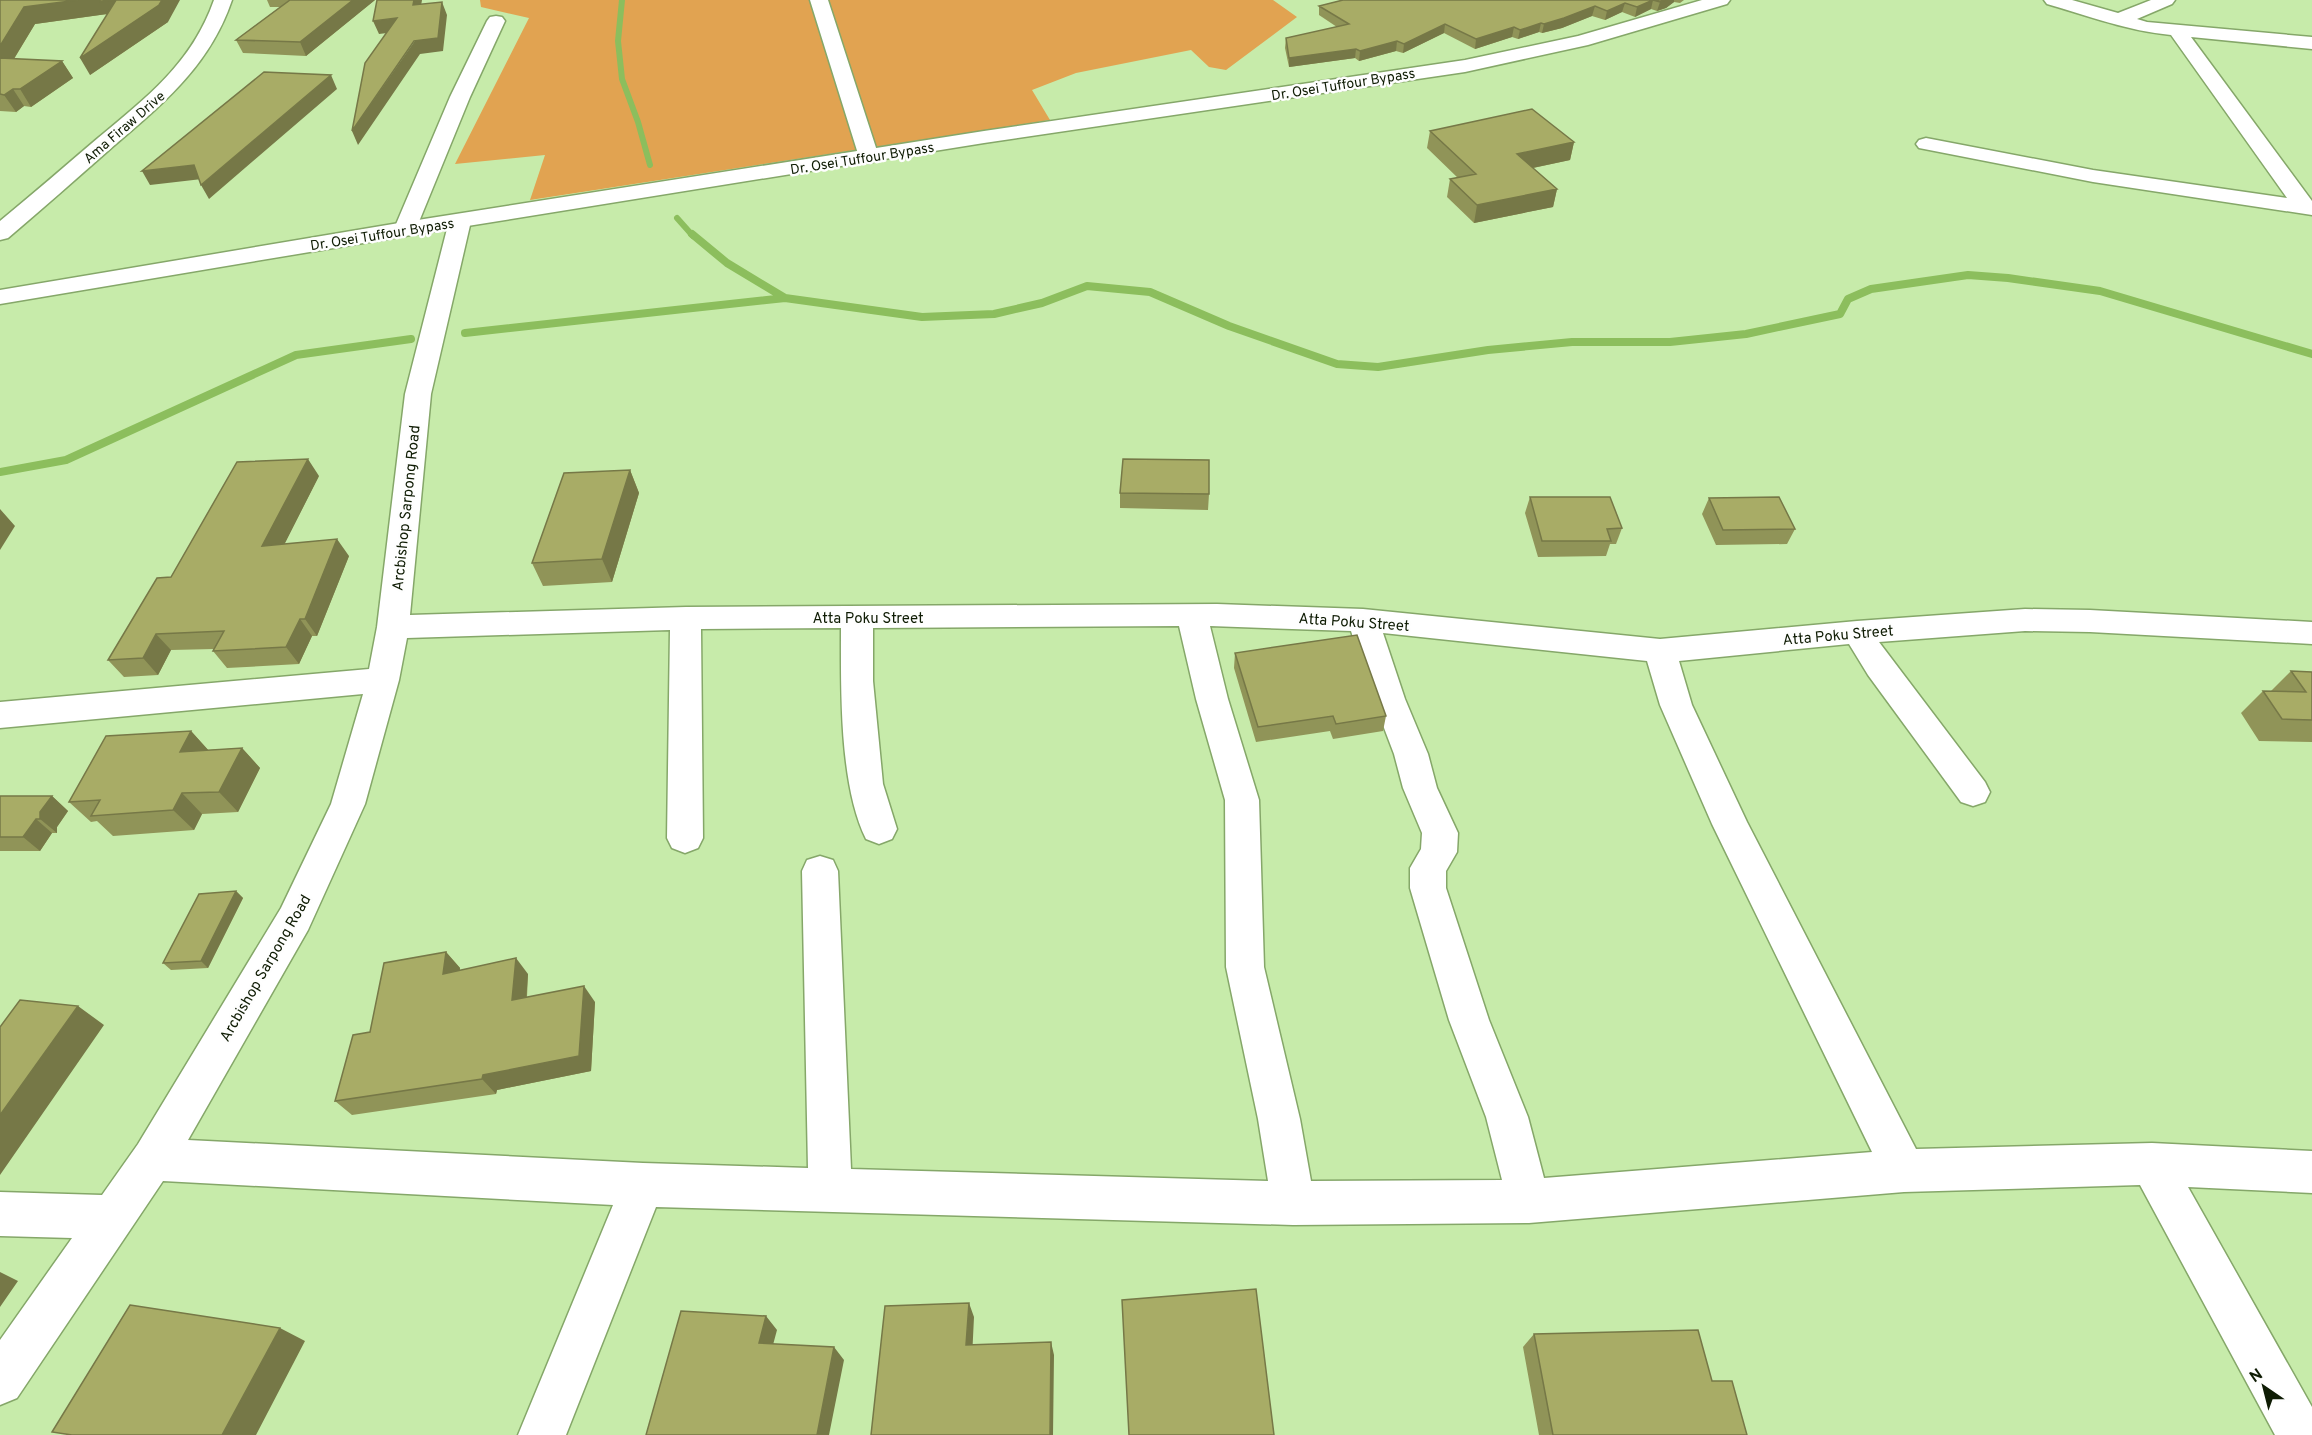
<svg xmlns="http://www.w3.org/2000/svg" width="2312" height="1435" viewBox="0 0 2312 1435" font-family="Overpass,sans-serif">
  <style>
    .green { fill: #e1a351 }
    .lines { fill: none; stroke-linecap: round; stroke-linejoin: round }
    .stream-far1 { stroke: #8cbe5d; stroke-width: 6 }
    .stream { stroke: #8cbe5d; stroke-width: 8 }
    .minor-casing { stroke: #85a769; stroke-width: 3 }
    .highway-casing { stroke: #85a769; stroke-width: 3 }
    .minor { fill: #fff; fill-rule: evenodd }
    .highway { fill: #fff; fill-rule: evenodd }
    .wall { fill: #909458 }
    .shaded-wall { fill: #767847 }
    .building { fill: #a8ac66; stroke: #767847; stroke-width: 1.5 }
    .labels { text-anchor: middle; stroke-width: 5; stroke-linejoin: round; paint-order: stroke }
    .far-street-label { font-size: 14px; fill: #0f1c04; stroke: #fefefe }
    .street-label { font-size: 15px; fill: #0f1c04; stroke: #fefefe }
  </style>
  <rect width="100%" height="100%" fill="#c7ebaa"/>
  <path class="green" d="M480,0H1273L1297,17L1226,70L1209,67L1191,50L1076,73L1032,90L1050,120L530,200L545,155L455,164L529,18L481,7Z"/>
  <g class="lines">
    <path class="stream-far1" d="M622,0L618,41L622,79L638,122L650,165
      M677,218L693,236"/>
    <path class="stream" d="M692,234L727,263L785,298
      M465,333L785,298L922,317L994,314L1042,303L1087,286L1150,292L1229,326L1337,364L1378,367L1488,350L1572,342H1670L1746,334L1840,314L1848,299L1871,289L1968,275L2008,278L2100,291L2312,354
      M0,472L66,460L296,355L411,339"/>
    <defs>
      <path id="minor" d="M214,0H232C209,68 160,106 109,150C75,180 42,209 8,238L0,240V221C33,194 65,166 98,138C147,97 192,63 214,0Z
        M810,0H828L879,157L876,161L869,163L862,161L859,157Z
        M2044,0H2072L2118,13L2151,0H2175L2172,4L2137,19L2147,22L2312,37V49L2191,37L2312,201V215L2093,182L1919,148L1916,144L1919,140L1926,138L2093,170L2287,198L2171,35C2128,31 2088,16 2047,4Z
        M496,16L502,17L505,21L470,97L416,229L413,234L405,236L397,234L394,229L450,97L487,21L490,17Z
        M460,214L468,216L471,221L431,394L410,615L686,607L1217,604L1363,609L1660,639L1857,621L2025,609L2090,610L2312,622V644L2090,632L2025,631L1879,642L1985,782L1990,792L1985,802L1973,806L1961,802L1868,675L1849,644L1679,661L1692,705L1747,822L1916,1149L2152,1143L2312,1151V1193L2188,1187L2312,1407V1435H2275L2140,1185L1904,1192L1529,1223L1293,1225L656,1207L566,1435H518L613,1205L163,1181L17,1398L0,1405V1340L72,1238L0,1236V1192L102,1195L138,1144L281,908L331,804L363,694L0,728V702L369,669L377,627L405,394L449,221L452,216ZM1179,626L1196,699L1225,800L1226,967L1258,1119L1268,1181L851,1169L838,871L833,860L820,856L807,860L802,871L808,1168L643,1163L188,1140L308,930L365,804L399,680L407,638L670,630L667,838L672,848L685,853L698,848L703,838L701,629L841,628C841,689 839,785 866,839L879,844L892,839L897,829L883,784L873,681V628ZM1210,626L1351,631L1373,699L1394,754L1403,788L1422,833L1421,849L1410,868V888L1449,1020L1486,1117L1502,1180L1311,1181L1300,1119L1264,967L1259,800L1228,699ZM1383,633L1647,661L1660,705L1712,824L1872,1152L1544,1178L1528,1117L1489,1020L1446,888V871L1457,852L1458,833L1437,788L1428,754L1405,699Z"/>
      <path id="highway" d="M1702,0H1730L1727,4L1588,45L1465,72L984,143L405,236L0,304V290L405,222L984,131L1465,60L1578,36Z"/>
    </defs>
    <use href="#minor" class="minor-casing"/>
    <use href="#highway" class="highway-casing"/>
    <use href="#minor" class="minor"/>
    <use href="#highway" class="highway"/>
  </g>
  <path class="wall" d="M0,0L168,22L90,75L107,14L35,24L14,59L62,61L73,78L31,107L24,106L16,112L0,111Z
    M267,0H375L306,56L243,53L236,40L280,7H270Z
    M1343,0H1684L1680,3L1674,2L1666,8L1657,11L1651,9L1635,17L1622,12L1605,20L1592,16L1562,28L1542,33L1539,32L1518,39L1512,37L1475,49L1444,33L1403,53L1396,51L1359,61L1355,58L1289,67L1285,48L1286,38L1337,27L1319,15V6Z
    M1430,131L1574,142L1570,160L1533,168L1557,189L1553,207L1474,223L1447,197L1450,179L1458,178L1427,148Z
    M630,470L639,493L612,582L543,586L532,563Z
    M319,476L284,544L349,556L317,636H312L299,664L227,668L213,651L214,649L171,650L158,675L124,677L108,660L171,577Z
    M1120,493L1209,494L1208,510L1120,508Z
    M1530,497L1622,528L1616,544H1610L1606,556L1538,557L1525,513Z
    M1709,498L1795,529L1787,544L1716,545L1702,514Z
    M1235,653L1386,716L1383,731L1333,739L1330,731L1256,742L1234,668Z
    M2291,671L2312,672V742L2259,741L2241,713L2263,691H2271Z
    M191,731L208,750L242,748L260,768L238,812L202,814L194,830L113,836L97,821L91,822L69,802Z
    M0,796H52L68,811L57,827V833H52L40,851H0Z
    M236,891L243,898L208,968L171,970L163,963Z
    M446,952L460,968V970L528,974L527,997L595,1002L591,1071L497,1090L496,1094L352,1115L335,1101L370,1032Z
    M1534,1334L1712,1381L1747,1435H1539L1523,1347Z"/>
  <path class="shaded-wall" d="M78,0H117L110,18L107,14L35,24L4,75L0,69V46L24,7Z
    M162,0H180L168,22L90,75L80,58Z
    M353,0H375L306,56L300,42Z
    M414,0H422L419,18L413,5Z
    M1653,0L1651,9L1635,17L1637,7Z
    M1665,0H1674V2L1666,8L1657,11L1660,2Z
    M442,2L447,15L443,51L420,54L358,145L352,131Z
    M1625,3L1622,12L1605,20L1607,11Z
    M1595,6L1592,16L1562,28L1542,33L1544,24Z
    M397,18L403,31L379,34L373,21Z
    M1541,23L1539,32L1518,39L1520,30Z
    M1445,24L1444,33L1403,53L1404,44Z
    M1514,27L1512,37L1475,49L1476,39Z
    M1397,41L1396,51L1359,61L1360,51Z
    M1356,49L1355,58L1289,67V58Z
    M62,61L73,78L31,107L20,89Z
    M331,75L337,89L209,199L201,185Z
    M13,89L24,106L16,112L4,95Z
    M1574,142L1570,160L1514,172L1517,154Z
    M194,165L202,179L150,185L142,171Z
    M1557,189L1553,207L1474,223L1477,205Z
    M308,459L319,476L275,563L262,546Z
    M630,470L639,493L612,582L602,559Z
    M0,509L15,526L0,550Z
    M337,539L349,556L317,636L305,619Z
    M300,619L312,636L299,664L286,647Z
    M156,634L171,650L158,675L143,658Z
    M191,731L210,752H180Z
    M242,748L260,768L238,812L219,792Z
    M182,793L202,814L194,830L173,810Z
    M52,796L68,811L57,827V833L40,819V812Z
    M36,819L52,833L40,851L23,837Z
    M236,891L243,898L208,968L201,961Z
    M446,952L460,968L457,990L443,974Z
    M516,958L528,974L525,1016L512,1000Z
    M584,986L595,1002L591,1071L497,1090L496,1094L482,1079L483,1075Z
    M78,1006L104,1025L0,1175V1115Z
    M0,1272L18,1281L0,1307Z
    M969,1303L974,1317L972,1358L966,1345Z
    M766,1316L777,1330L770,1356L759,1343Z
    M280,1328L305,1341L256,1435H222Z
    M1051,1342L1054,1355L1053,1435H1050Z
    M834,1347L844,1360L829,1435H817Z"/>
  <path class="building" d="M0,0H78L24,7L0,46Z
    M100,0H114L100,2Z
    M116,0H162L159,5L80,58Z
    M290,0H353L300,42L236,40Z
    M377,0H414L413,5L442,2L438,38L414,41L352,131L365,63L397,18L373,21Z
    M1343,0H1665L1660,2L1653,0L1637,7L1625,3L1607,11L1595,6L1564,18L1544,24L1541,23L1520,30L1514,27L1476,39L1445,24L1404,44L1397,41L1360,51L1356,49L1289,58L1286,38L1349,24L1319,6Z
    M0,58L62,61L20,89H13L4,95L0,94Z
    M264,72L331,75L201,185L194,165L142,171Z
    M1532,109L1574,142L1517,154L1557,189L1477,205L1450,179L1476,174L1430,131Z
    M308,459L262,546L337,539L305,619H300L286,647L213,651L224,631L156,634L143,658L108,660L157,578L171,577L237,462Z
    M1123,459L1209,460V494L1120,493Z
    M630,470L602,559L532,563L564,473Z
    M1530,497H1610L1622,528L1607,529L1611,541H1542Z
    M1779,497L1795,529L1723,530L1709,498Z
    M1357,635L1386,716L1336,724L1333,716L1258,727L1235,653Z
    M2291,671L2312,672V720L2282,719L2263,691L2306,692Z
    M191,731L180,752L242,748L219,792L182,793L173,810L91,816L100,800L69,802L106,736Z
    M0,796H52L40,812V819H36L23,837H0Z
    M236,891L201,961L163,963L199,894Z
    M446,952L443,974L516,958L512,1000L584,986L579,1056L483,1075L482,1079L335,1101L353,1035L370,1032L384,963Z
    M20,1000L78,1006L0,1115V1027Z
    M1256,1289L1274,1435H1129L1122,1300Z
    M969,1303L966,1345L1051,1342L1050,1435H871L885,1306Z
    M130,1305L280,1328L222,1435H72L52,1432Z
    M681,1311L766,1316L759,1343L834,1347L817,1435H646Z
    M1698,1330L1712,1381H1732L1747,1435H1553L1534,1334Z"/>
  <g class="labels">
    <g class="far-street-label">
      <text transform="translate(1343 84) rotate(-9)" y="5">Dr. Osei Tuffour Bypass</text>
      <text transform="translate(124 127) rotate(-41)" y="5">Ama Firaw Drive</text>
      <text transform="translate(862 158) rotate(-9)" y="5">Dr. Osei Tuffour Bypass</text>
      <text transform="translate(382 234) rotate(-9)" y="5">Dr. Osei Tuffour Bypass</text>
    </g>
    <g class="street-label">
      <text transform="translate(406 508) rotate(-84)" y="5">Arcbishop Sarpong Road</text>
      <text x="868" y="623">Atta Poku Street</text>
      <text transform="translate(1354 622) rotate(4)" y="5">Atta Poku Street</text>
      <text transform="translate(1838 635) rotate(-5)" y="5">Atta Poku Street</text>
      <text transform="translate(265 968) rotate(-60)" y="5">Arcbishop Sarpong Road</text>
    </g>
  </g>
  <g transform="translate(2264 1387) rotate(325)" stroke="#fefefe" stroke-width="4.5" paint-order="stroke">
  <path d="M0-4.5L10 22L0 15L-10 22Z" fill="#0f1c04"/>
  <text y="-9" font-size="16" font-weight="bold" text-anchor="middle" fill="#0f1c04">N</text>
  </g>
</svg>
